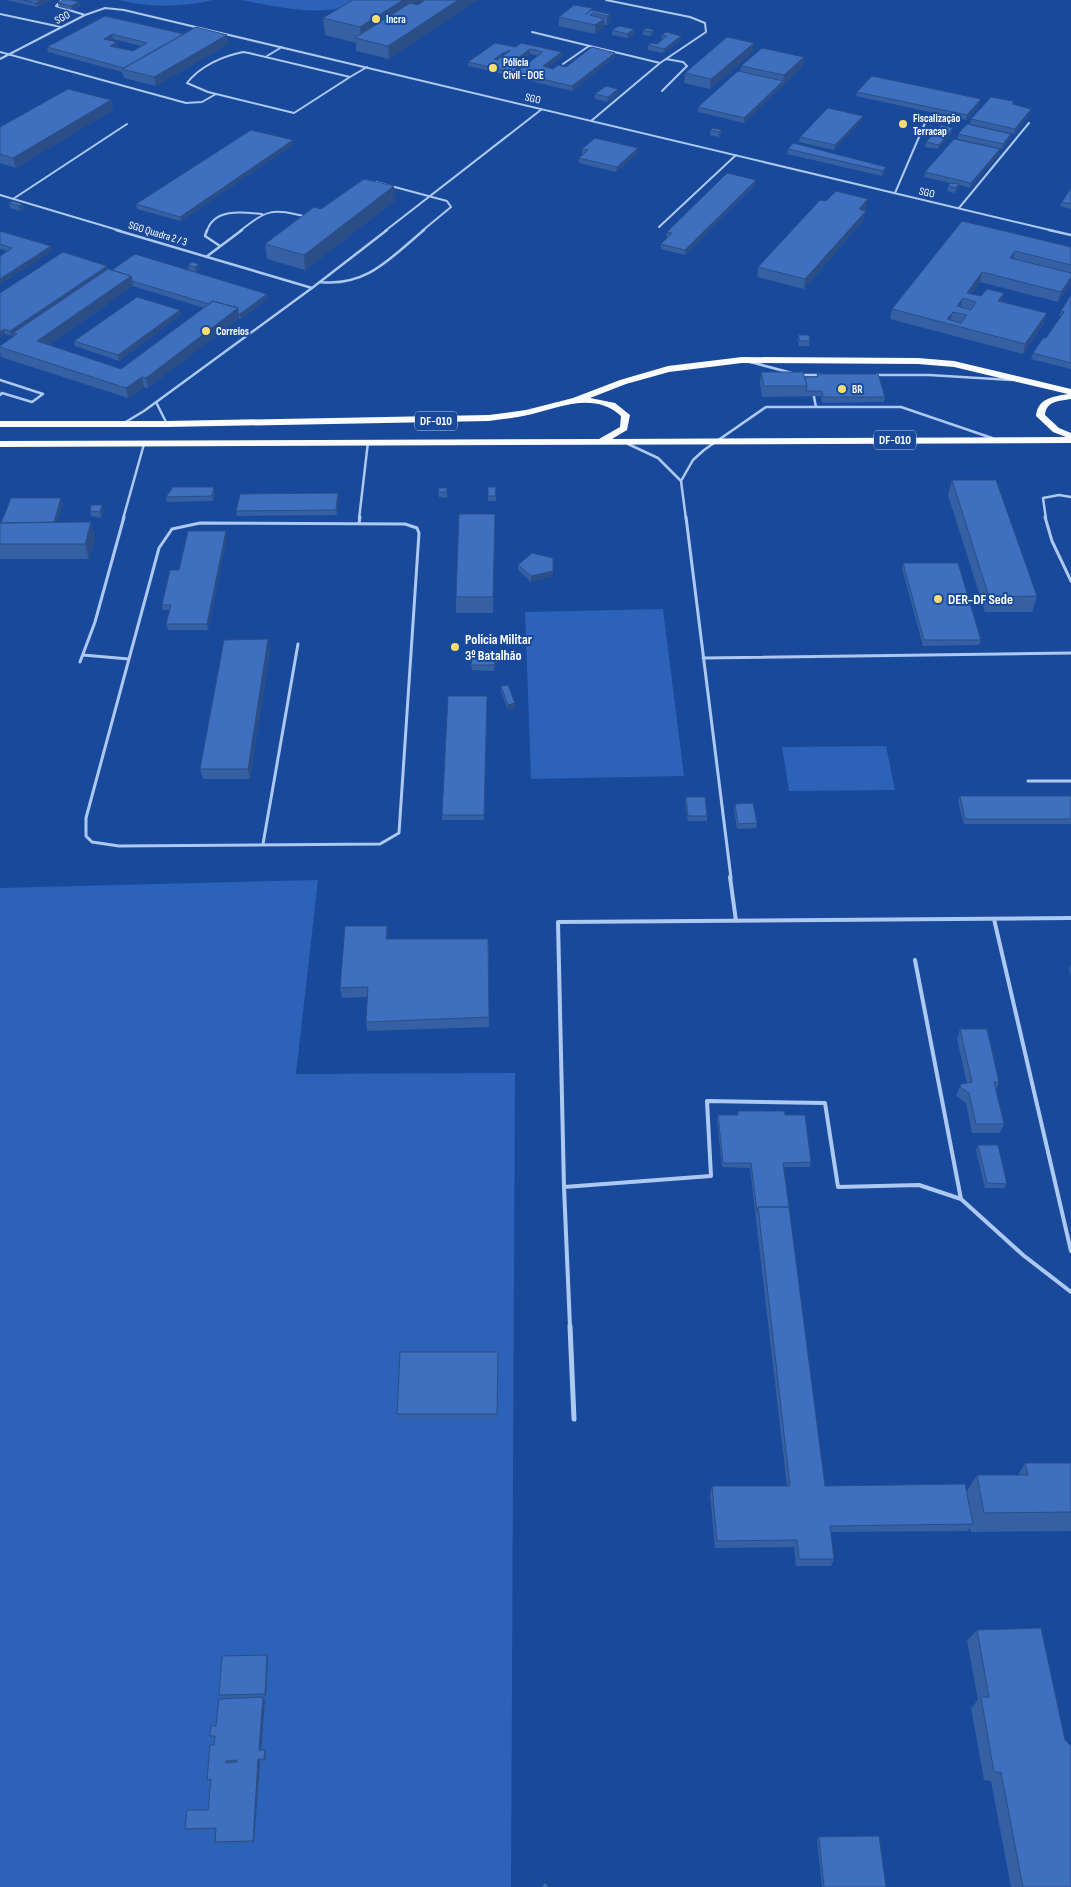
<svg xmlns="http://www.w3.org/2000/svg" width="1071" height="1887" viewBox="0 0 1071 1887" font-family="'Sofia Sans Condensed',sans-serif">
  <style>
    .green { fill: #2c62b8 }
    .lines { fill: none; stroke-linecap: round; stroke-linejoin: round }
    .lane-far4 { stroke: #aec9f1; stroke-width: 2 }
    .lane-far3 { stroke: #aec9f1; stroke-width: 2.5 }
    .lane-far2 { stroke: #aec9f1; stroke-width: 3 }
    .lane-far1 { stroke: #aec9f1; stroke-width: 4 }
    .lane { stroke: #aec9f1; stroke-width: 5 }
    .primary { fill: #f9fbff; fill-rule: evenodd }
    .wall { fill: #3560a4; fill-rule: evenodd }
    .shaded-wall { fill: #2b4e86 }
    .building { fill: #3e70bf; stroke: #2b4e86; fill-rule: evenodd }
    .poi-dot { fill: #ffde6f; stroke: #19499a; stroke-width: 2 }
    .labels { text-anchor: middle; stroke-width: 4; stroke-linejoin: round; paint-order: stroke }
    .far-street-label { font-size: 11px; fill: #fff; stroke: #19499a }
    .far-poi-label { font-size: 11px; font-weight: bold; fill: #fff; stroke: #19499a; text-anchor: start }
    .shield { fill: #19499a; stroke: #bac8e1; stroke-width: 1 }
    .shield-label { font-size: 12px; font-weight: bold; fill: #fff }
    .poi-label { font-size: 14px; font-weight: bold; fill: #fff; stroke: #19499a; text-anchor: start }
  </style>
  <rect width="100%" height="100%" fill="#19499a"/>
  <path class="green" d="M119,0H213C182,7 150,8 119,0Z
    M241,0H365C324,19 284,8 241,0Z
    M663,609L684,776L531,779L525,612Z
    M886,746L895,790L789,791L782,747Z
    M318,880L296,1074L515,1073L511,1887H0V888Z"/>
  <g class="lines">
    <path class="lane-far4" d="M62,0L56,6L85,15
      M606,0L690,17L705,23L706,32L660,63
      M0,14L61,27
      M532,32L660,63L591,121
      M0,52L186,103L202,102L216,94
      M243,52L249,53L350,77L294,113L208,92L187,83C200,66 223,56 243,52Z
      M267,56L282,47
      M0,59L85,15L105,8L124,10L1054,231
      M563,64L589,46
      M350,77L367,67
      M662,91L687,66L683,62L666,59
      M376,182L447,201L451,207L422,231
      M895,193L925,123
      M0,195L121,231
      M13,199L127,124
      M959,208L1029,123
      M659,227L736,155
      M207,231C214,208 243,212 262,214
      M240,231C268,209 272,208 307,217
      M385,231L542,109"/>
    <path class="lane-far3" d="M116,230L312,288
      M207,230L205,236L220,246
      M1049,230L1071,235
      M206,257L242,230
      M320,282C367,287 390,258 424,230
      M750,362L792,373
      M801,375H821
      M876,375H929L1011,380
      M0,380L43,394L32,402L2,393L0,395
      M813,392L816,407
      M156,402L167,424
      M124,423L144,411L312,288L387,230
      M628,444L658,458L681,481L686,519
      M681,481L693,460L704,450L766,407H901L992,438
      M123,519L144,444
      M359,519L368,442
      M1046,519L1043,498L1059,495L1071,497"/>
    <path class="lane-far2" d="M686,517L731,878
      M1045,517L1052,541L1071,581
      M200,523L405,524L417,528L419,533L399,833L380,844L119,846L92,842L86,836V818L159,548L172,529Z
      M359,523L360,517
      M83,655L129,659
      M703,658L1071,653
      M80,662L95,622L124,517
      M1028,781H1071
      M263,844L298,644"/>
    <path class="lane-far1" d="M730,877L736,921
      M994,919L1071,1251
      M915,960L961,1199
      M564,1187L711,1176L707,1101L825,1103L838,1187L919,1185L961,1199L1023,1255L1071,1292
      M570,1327L564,1187L558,922L1071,918"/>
    <path class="lane" d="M570,1326L574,1419"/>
    <path class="primary" d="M742,357L918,358L954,361L1071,389V399C1059,401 1046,401 1045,415L1059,428L1071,433V443L0,447V441L599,439L620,427L621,416C594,391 559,408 528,415C515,418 502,419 489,421L167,427H0V421H167L489,415L526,410L573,398L620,380L668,366ZM742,363L918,364L954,367L1068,394C1052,397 1038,398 1036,416L1053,432L1066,437L612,439L627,430L630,415L615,403L590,398L626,384L669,372Z"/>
  </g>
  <path class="wall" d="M6,0H51L37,7Z
    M353,0H478L389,59L356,51V43L325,35L323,18Z
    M79,2L80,6L72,10L59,7L58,3Z
    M592,8V10L610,14V23L607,25H604V27L595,34L559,26V17Z
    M105,16L184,34L228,44L156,86L124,78L122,72L48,52L47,47ZM113,39L141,46L133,51L117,47L118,46L117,42L110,40Z
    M634,29V34L627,38L612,35V30Z
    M643,30H654V34L651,36L643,35Z
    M662,35L681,40L663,53L648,50V45L657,44L662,40L661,39Z
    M521,43L562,57L548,67L553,69L566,67L615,53V57L572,91L468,66V62L516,47ZM530,54L539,56L520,69L512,67Z
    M753,52L710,89L684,83L685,73Z
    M804,57L803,66L744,123L698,112V107L740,72L741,66Z
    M857,92L980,104L966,120L856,96Z
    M595,94H618L607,102L595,99Z
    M111,100L113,110L16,168L0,163V127Z
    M1014,102L1013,104L1031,109L1030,114L1014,134L970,124L971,119Z
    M862,120L834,150L799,142L800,137Z
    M710,130H722L721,134L719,137L710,135Z
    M952,133L938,149L925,147L926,142Z
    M958,134L1010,139L1002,149L958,139Z
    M293,140V145L181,221L137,209L136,204Z
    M638,148V153L616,172L579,163V158L584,154H582V149Z
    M788,149L885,172L882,176L787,154Z
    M999,154L970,188L959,185L958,189L955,193L947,191L948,186L950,183L924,177L925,172Z
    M755,185L685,255L661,249V244L668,237H666L667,232Z
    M1071,188V209L1060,206L1062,202Z
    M395,201L305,270L267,259L265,244L321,209Z
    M9,203L23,204L24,209L20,211L10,208Z
    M866,208L865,210L864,220L804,289L757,277L758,267Z
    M962,221L1071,247V281L1070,284L1058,302L980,282L971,294L1002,301L1044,323L1023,354L890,319L892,309Z
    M0,231L52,251H8L0,249Z
    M192,262L200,269L196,272L189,270L188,265Z
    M107,266V269L112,270L268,299L241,319L239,318L148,388L144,387L128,398L1,357L0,352V346L14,336L13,335L12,336L5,334L0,338V293ZM133,286L204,308L121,369L49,345Z
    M1071,296V369L1031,359L1033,353L1046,338L1061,316H1059L1061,311Z
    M180,310L181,315L119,361L75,346L74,341Z
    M798,335L810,341L809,346H799L798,340Z
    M761,372L805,377H817V374L885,397L884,402L822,403L821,396L762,397L760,382Z
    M952,480L1037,596L1032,612H985L948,495Z
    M447,488V498L439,497L438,492Z
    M215,492L213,501L167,502L166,497Z
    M496,492V501H488V496Z
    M339,498L337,515L237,516L236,511Z
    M63,503L57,522H91L95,538L89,559H0V523Z
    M103,510L101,518L91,516L90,511Z
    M495,529L493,613H456V597Z
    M227,536L208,630H168L166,624L170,610H163L162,605L179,570Z
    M903,563L981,640L979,645L923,646L902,568Z
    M518,565L553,571V576L531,582L518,570Z
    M268,639L270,650L250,779H203L200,769Z
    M498,654V660L494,671L472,670L471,665L477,659Z
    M501,686L515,709L508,710L501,691Z
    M487,702L484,820H442V815Z
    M960,796H1071V824H964L958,802Z
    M686,797L707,816V821H688L685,803Z
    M735,804L757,823L756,828L737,829L734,809Z
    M387,926L388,939L489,949V1027L367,1031L366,1022L367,997L342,998L340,988Z
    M1071,964V976L1069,969Z
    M960,1029L999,1082L996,1090L1004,1124L1000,1133H972L966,1103L956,1096L961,1084L967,1083L957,1039Z
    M738,1111L785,1115L811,1162L810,1167H783L825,1486L967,1491L977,1475H1018L1025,1463H1071V1531L971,1532L970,1528L968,1531L831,1532L834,1559L831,1566H796L794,1547L715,1548L710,1494L712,1486H787L750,1168L722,1167L717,1120L718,1115H737Z
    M978,1145L1007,1184L1004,1188H985L976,1150Z
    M498,1352L497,1418H398L397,1414Z
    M977,1630L1071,1887H1011L991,1781L984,1780L971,1708L978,1700L967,1641Z
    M268,1658L266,1697L220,1698L219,1695Z
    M263,1697L265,1700L261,1750H265L266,1752L265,1762H260L254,1843L217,1844L215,1842L216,1830L187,1831L185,1829L208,1810L211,1782H209L207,1780L215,1739H212L210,1736L216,1726Z
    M819,1837L886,1887H822L817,1839Z"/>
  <path class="shaded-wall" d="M41,0H51L37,7L36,3Z
    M403,0H431L361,39L360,27Z
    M458,0H478L389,59L388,46Z
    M79,2L80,6L72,10L71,6Z
    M610,14V23L607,25V16Z
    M604,19V27L595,34V25Z
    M634,29V34L627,38V34Z
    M654,30V34L651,36V32Z
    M112,34L113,39L105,43L104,39Z
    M227,35L228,44L156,86L154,77Z
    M681,36V40L663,53L664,49Z
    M117,42L118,46L111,50L110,46Z
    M754,43L753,52L710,89L711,79Z
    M530,49V54L507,71V66Z
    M511,50L494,64V59L503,53Z
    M562,52V57L543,71V66Z
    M615,53V57L572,91V86Z
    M804,57L803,66L783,85L784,75Z
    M783,81V86L744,123V118Z
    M618,89V94L607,102L608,97Z
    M981,99L980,104L966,120L967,115Z
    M111,100L113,110L16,168L13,158Z
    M1031,109L1030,114L1014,134L1015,129Z
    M863,116L862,120L834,150L835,145Z
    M953,128L952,133L938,149L939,145Z
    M722,130L721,134L719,137V132Z
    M1011,134L1010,139L1002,149L1003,144Z
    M293,140V145L181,221L180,217Z
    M638,148V153L616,172L617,167Z
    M1000,149L999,154L970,188L971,183Z
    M886,167L885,172L882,176L883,171Z
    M756,180L755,185L685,255V250Z
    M959,184L958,189L955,193L956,188Z
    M394,186L395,201L305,270L304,255Z
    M868,199L866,208L857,219L859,209Z
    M23,204L24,209L20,211L19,206Z
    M866,211L864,220L804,289L805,279Z
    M51,246L52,251L0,285V279Z
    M1015,251L1013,261L1010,258Z
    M199,264L200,269L196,272L195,267Z
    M107,266L108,271L13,333V335L12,336L10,331Z
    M982,272L980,282L967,299V293Z
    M131,276L133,286L40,351L37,341Z
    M1071,277L1070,284L1058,302L1061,292Z
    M1004,293L1001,303L998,301Z
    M267,294L268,299L241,319L240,314Z
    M963,298L960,308L957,306Z
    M238,308L239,318L148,388L146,378Z
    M180,310L181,315L119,361L118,355Z
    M953,312L950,322L947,319Z
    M1047,313L1044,323L1023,354L1025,344Z
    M4,329L5,334L0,338V332Z
    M142,377L144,387L128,398L126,388Z
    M214,487L215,492L213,501L212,496Z
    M338,493L339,498L337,515L336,510Z
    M61,498L63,503L55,529L53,523Z
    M102,505L103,510L101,518L100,512Z
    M495,514V529L493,613V597Z
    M91,522L95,538L89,559L85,544Z
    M226,531L227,536L208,630L207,624Z
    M553,571V576L531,582V576Z
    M268,639L270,650L250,779L248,769Z
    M498,654V660L494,671V665Z
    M515,703V709L508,710V705Z
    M387,926L388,936V949L386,939Z
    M267,1655L268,1658L266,1697L265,1694Z
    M263,1697L265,1700L261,1752L259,1750Z
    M265,1750L266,1752L265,1762L264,1759Z
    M258,1759L260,1762L254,1843L253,1841Z"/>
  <path class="building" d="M23,0H41L36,3Z
    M63,0H71L79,2L71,6L58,3Z
    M353,0H403L360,27L323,18Z
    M425,0H458L388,46L355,38L410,3L418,5Z
    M574,5L592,8L585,15L591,10L610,14L607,16L593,13L590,15L604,19L595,25L559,17Z
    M105,16L184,34L124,68L47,47ZM112,34L147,43L133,51L110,46L117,42L104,39Z
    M619,26L634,29L627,34L612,30Z
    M196,27L227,35L154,77L122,69Z
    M646,28L654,30L651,32L643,30Z
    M666,32L681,36L664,49L648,45L651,43L657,44L667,36L662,35Z
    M727,37L754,43L711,79L685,73Z
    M495,43L516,47L521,43L562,52L543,66L553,69L558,65L566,67L592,47L615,53L572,86L468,62ZM530,49L543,52L520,69L507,66ZM511,50L497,60L494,59L503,53Z
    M762,48L804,57L784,75L741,66Z
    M738,71L783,81L744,118L698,107Z
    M872,76L981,99L967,115L857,92Z
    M606,86L618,89L608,97L595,94Z
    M68,89L111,100L13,158L0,154V127Z
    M991,97L1012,101L1014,102L1012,104L1031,109L1015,129L971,119Z
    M828,108L863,116L835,145L800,137Z
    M967,124L1011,134L1003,144L958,134Z
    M941,125L953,128L939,145L926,142Z
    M713,128L722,130L719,132L710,130Z
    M251,130L293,140L180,217L136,204Z
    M595,138L638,148L617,167L579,158L588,150L582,149Z
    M954,139L1000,149L971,183L925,172Z
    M793,143L886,167L883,171L788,149Z
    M727,173L756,180L685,250L661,244L672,233L667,232Z
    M364,179L394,186L304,255L265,244L314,207L321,209Z
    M951,183L959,184L956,188L948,186Z
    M1071,188V204L1062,202Z
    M836,191L868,199L859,209L866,211L805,279L758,267L820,200L826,201Z
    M12,201L23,204L19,206L9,203Z
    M962,221L1071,247V265L1015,251L1010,258L1071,273V277L1061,292L982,272L967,293L981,296L987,289L1004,293L998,301L1047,313L1025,344L892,309ZM963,298L976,302L971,310L957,306ZM953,312L967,315L961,323L947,319Z
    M0,231L51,246L0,279V256L12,248L0,244Z
    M63,252L107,266L10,331L4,329L0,332V293Z
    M135,254L267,294L240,314L238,313V308L213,301L209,304L132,281L131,276L112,270Z
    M192,262L199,264L195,267L188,265Z
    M108,269L131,276L37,341L121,369L213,301L238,308L146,378L142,377L126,388L0,347V346L17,334L13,333Z
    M1070,296H1071V363L1033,353L1043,338H1046L1064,312L1061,311Z
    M137,297L180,310L118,355L74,341Z
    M798,335H809L810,341H800Z
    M761,372H803L807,386H764Z
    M817,374H878L885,397H823L822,391H806L807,386L805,377H818Z
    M952,480H996L1037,596L989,597Z
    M173,487H214L212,496L166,497Z
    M488,487H496L495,496H488Z
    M439,488H447V492H438Z
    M338,493L336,510L236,511L240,494Z
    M11,498H61L54,522L1,523Z
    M91,505H102L100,512L90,511Z
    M459,514H495L493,597H456Z
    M91,522L85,544H0V523Z
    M188,531H226L207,624H166L171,605H162L170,570H179Z
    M532,553L553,558V571L531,576L518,565Z
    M903,563H958L981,640H924Z
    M268,639L248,769H200L224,640Z
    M477,654H498L494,665H471L472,659H477Z
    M508,685L515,703L508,705L501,686Z
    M448,696H487L484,815H442Z
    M960,796H1071V819H965Z
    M686,797H705L707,816H688Z
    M753,803L757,823L738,824L735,804Z
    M345,926H387L386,939H488L489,1017L366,1022L368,987L340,988Z
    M960,1029H987L999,1082H994L1004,1124H976L969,1093L960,1087L961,1084L972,1082Z
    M738,1111H784L785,1115H805L811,1162L783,1163L789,1207H758L757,1212L751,1163H723L718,1115H738Z
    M978,1145H998L1007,1184L987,1183Z
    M758,1207H789L825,1486L965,1484L973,1524L830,1526L834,1559H799L797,1540L717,1541L712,1486H790Z
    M400,1352H498L497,1414H397Z
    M1025,1463H1071V1512L984,1513L977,1475H1028Z
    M1041,1628L1065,1740L1071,1746V1887H1023L1001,1772H994L981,1697H989L977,1630Z
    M267,1655L265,1694L219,1695L222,1656Z
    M263,1697L259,1750H265L264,1759H258L253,1841L215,1842L216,1828L185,1829L187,1810H208L211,1779L207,1780L210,1745H214L215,1736H210L211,1726H216L219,1699ZM237,1760V1762L226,1763V1761Z
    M879,1836L886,1887H824L819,1837Z
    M545,1883L549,1887H541Z"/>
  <g class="poi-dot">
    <circle cx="376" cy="19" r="5"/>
    <circle cx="493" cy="68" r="5"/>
    <circle cx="903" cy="124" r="5"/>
    <circle cx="206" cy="331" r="5"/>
    <circle cx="842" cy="389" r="5"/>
    <circle cx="938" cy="599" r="5"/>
    <circle cx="455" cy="647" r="5"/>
  </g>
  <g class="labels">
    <g class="far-street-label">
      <text transform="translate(62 17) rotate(-28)" y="4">SGO</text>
      <text transform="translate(533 98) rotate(13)" y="4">SGO</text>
      <text transform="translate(927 192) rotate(13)" y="4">SGO</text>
      <text transform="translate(158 233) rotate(17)" y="4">SGO Quadra 2 / 3</text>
    </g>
    <g class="far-poi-label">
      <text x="386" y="23">Incra</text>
      <text x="503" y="66">Pólícia<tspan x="503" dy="13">Civil - DOE</tspan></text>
      <text x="913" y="122">Fiscalização<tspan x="913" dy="13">Terracap</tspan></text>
      <text x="216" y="335">Correios</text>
      <text x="852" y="393">BR</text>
    </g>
    <g class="shield">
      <rect x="415" y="411.5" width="42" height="19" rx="4"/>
      <rect x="874" y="430.5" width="42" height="19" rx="4"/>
    </g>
    <g class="shield-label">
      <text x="436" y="425">DF-010</text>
      <text x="895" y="444">DF-010</text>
    </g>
    <g class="poi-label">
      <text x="948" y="604">DER-DF Sede</text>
      <text x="465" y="644">Polícia Militar<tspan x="465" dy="16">3º Batalhão</tspan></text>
    </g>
  </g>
</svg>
